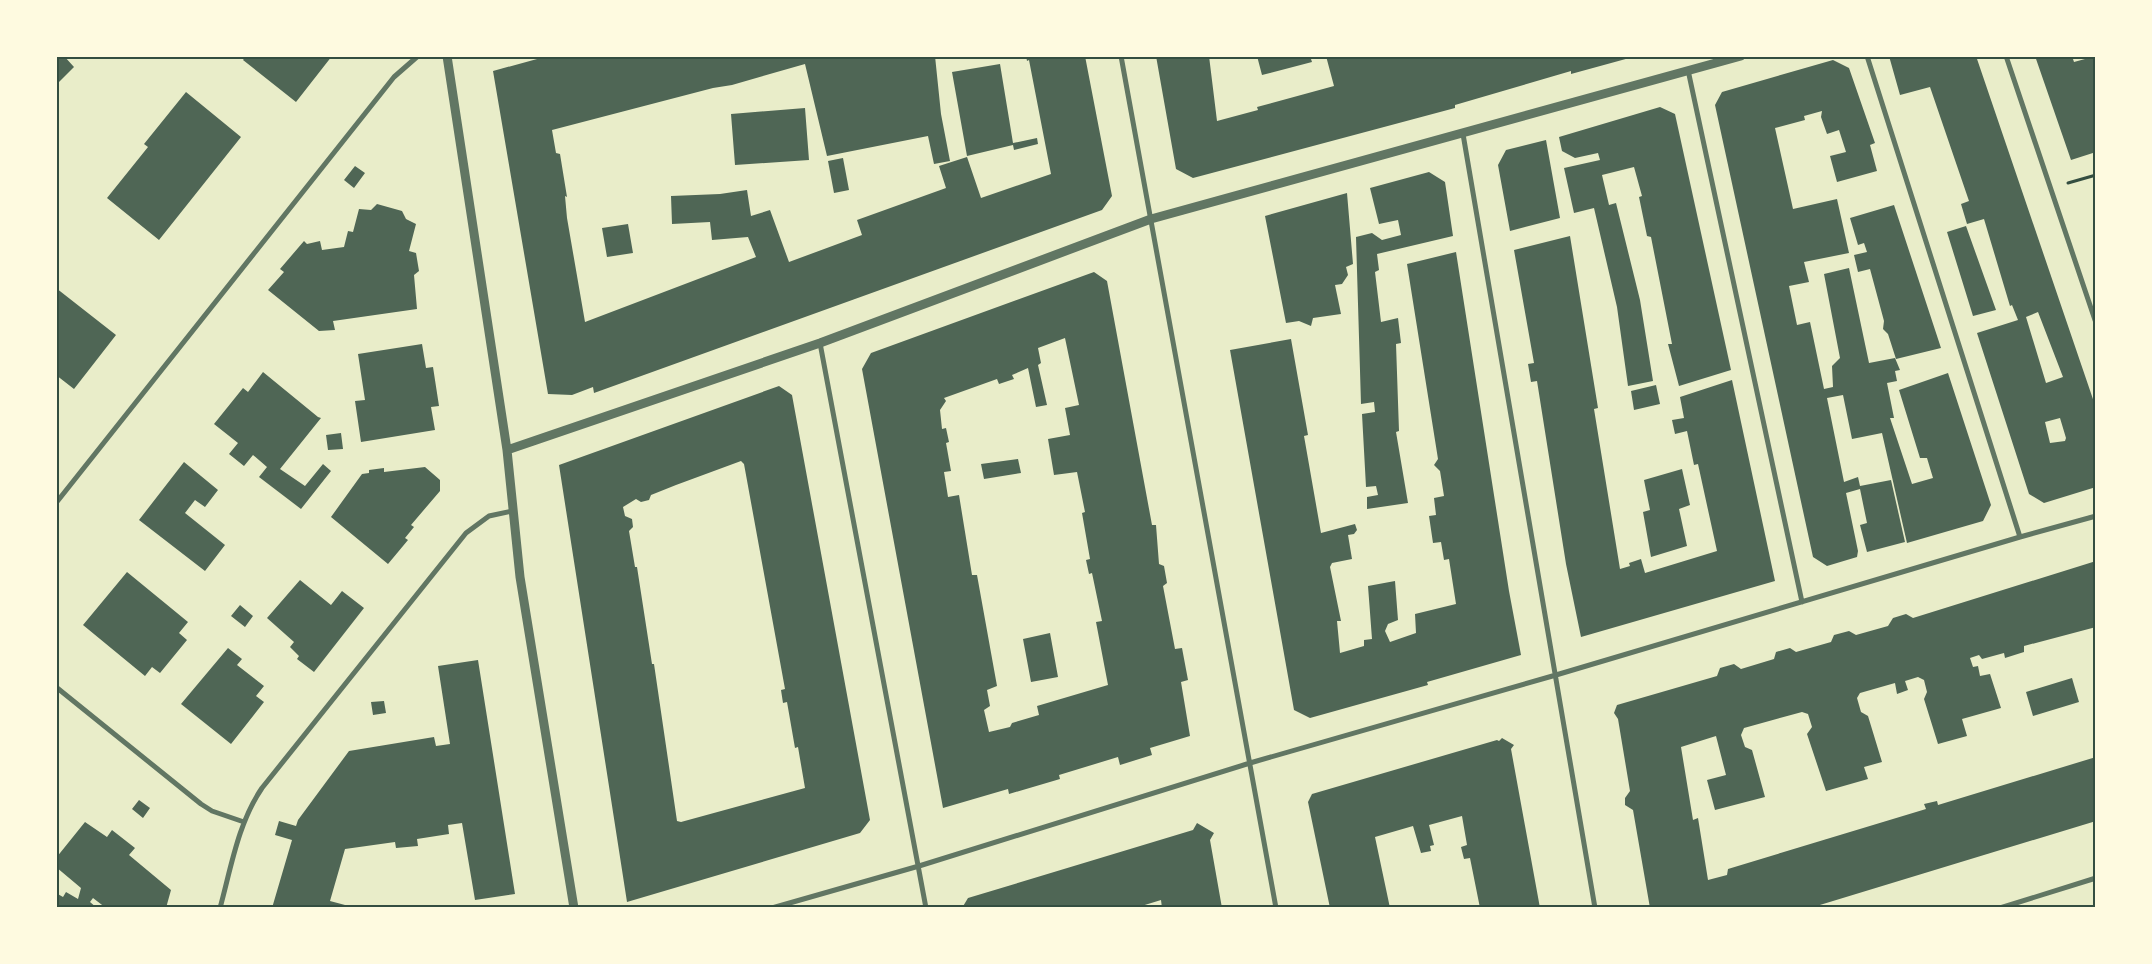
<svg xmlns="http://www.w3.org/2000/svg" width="2152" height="964" viewBox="0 0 2152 964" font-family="Raleway,sans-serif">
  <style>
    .building { fill: #4f6655; fill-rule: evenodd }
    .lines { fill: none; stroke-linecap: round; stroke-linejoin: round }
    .path { stroke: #344e41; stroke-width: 3 }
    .minor { stroke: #617663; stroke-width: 5 }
    .tertiary { stroke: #617663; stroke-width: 9 }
    .neatline { fill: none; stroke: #344e41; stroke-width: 2 }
  </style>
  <rect width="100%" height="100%" fill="#e9edc9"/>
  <path class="building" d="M56,56H64L74,67L56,85Z
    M246,56H332L296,102L243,60Z
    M548,56H935L941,114L950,161L934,164L928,136L827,156L805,64L732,85L713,88L552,130L556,153L560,154L567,197L565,196L567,218L585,322L756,257L748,237L712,240L710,222L672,224L671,196L720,194L747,190L751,216L770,210L789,262L862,235L857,220L946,188L939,166L967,157L981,198L1051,174L1029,60L1027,61L1026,56H1085L1112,196L1102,210L594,393L593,387L572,395L548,394L493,71Z
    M1156,56H1209L1217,121L1258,110L1257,107L1334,86L1326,56L1633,57L1571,74V71L1455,105V108L1193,178L1176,169Z
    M1257,56H1310L1312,62L1262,75Z
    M1889,56H1976L2096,408V487L2044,503L2029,494L1977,333L2018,320L2012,305L2010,306L1984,219L1967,224L1961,204L1969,201L1930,87L1900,95ZM2038,312L2063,377L2046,383L2026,317ZM2060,418L2066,438L2065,441L2050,443L2045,422Z
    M2035,56H2072L2074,62L2096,56V152L2071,160Z
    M1833,60L1849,68L1875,143L1870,145L1877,171L1837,182L1830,156L1846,152L1839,130L1827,134L1821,117L1822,111L1804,116L1805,120L1775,128L1793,209L1837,199L1849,253L1804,262L1809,282L1789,286L1797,325L1810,322L1824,389L1833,387L1832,366L1840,358L1824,274L1849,268L1869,363L1895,358L1900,370L1895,371L1897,381L1887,383L1894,418H1890L1912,484L1933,478L1927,458H1920L1899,390L1948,373L1991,505L1983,521L1907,543L1882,433L1852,439L1843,395L1827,398L1844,482L1858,477L1860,486L1891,480L1905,542L1867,552L1860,525L1867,523L1860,489L1846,493L1858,551L1857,557L1827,566L1813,557L1715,105L1722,92Z
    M1000,64L1013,143L1037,138L1038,144L1014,150L1013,145L967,156L952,72Z
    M186,92L241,137L159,240L107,198L148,147L144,144Z
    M1660,107L1675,114L1731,370L1679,386L1668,344H1672L1651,237L1647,236L1639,197L1642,196L1634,167L1602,175L1609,205L1616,203L1640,300L1653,381L1628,386L1617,307L1594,208L1574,213L1564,168L1600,160L1598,153L1575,158L1562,151L1559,137Z
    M805,108L809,160L735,165L731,114Z
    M1546,140L1560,218L1510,231L1498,165L1506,150Z
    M843,158L849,190L834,193L828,161Z
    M355,166L365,173L354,188L344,180Z
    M1429,172L1445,182L1453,236L1377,254L1379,270L1375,272L1381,322L1398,318L1401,343L1396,344L1399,431L1396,432L1408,503L1367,509V497L1378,495L1376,486L1366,487L1362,414L1375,412L1374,402L1361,404L1356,237L1372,233L1382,240L1401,235L1398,220L1379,224L1370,188Z
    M1347,193L1353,264L1346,267L1348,275L1342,284L1335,285L1341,314L1313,318L1311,326L1299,321L1286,323L1265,216Z
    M377,204L402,211L406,219L416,224L409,251L416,253L419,271L414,275L417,309L333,321L335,330L319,331L268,290L284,272L280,269L304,241L307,244L320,241L322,250L344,247L348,231L353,232L359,209L371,210Z
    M1894,205L1941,348L1896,359L1888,334L1883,329L1884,321L1870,269L1858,272L1854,255L1867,252L1864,243L1858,245L1850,218Z
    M628,224L633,253L607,257L602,228Z
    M1966,226L1996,310L1973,316L1947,232Z
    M1570,236L1598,408L1594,409L1620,569L1630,566L1629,563L1641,559L1645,573L1717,551L1698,464L1694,465L1687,431L1675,434L1672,420L1684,418L1680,397L1732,380L1775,581L1581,637L1566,564L1537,381L1531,382L1528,364L1534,363L1514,250Z
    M1456,252L1509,591L1521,655L1427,682L1428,685L1310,718L1294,710L1230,350L1291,339L1308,435L1304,436L1321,533L1355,524L1357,530L1354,534L1348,535L1352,559L1332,563L1330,567L1341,621H1337L1340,653L1364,646V640L1372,639L1368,586L1395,581L1398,620L1388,624L1385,631L1390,642L1416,633L1415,614L1456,604L1449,559L1444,560L1441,542L1433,543L1429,516L1436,515L1434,498L1444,496L1440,471L1434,465L1438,459L1407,264Z
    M1094,272L1107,281L1152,525H1156L1159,564L1164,566L1167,583L1163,586L1175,649L1182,648L1188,680L1181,682L1190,736L1150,748L1152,755L1120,765L1118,757L1059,775L1060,779L1009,794L1008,789L943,808L862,369L871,353ZM1065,338L1079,405L1065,408L1070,435L1048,439L1054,475L1077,472L1085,512L1082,513L1090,559L1086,560L1089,574L1092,573L1102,621L1096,622L1108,685L1037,706L1039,715L1012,723L1010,727L989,732L984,710L990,706L987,690L997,686L977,575H972L959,495L948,497L944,472L951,471L946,443L949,442L946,428L942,429L940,410L946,401L944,398L997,379L999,384L1014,379L1012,375L1028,368L1036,407L1047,405L1038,365L1041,363L1038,348Z
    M56,288L116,335L74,389L56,375Z
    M422,344L426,368L433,367L439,406L431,407L435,430L361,442L355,401L365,400L358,354Z
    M263,372L318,417L321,418L280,469L305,486L323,464L331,471L301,509L259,477L267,467L253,455L244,466L229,454L238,443L214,424L243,388L248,392Z
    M1656,385L1660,404L1634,410L1631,391Z
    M779,386L792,395L870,820L860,833L627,902L559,465ZM741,461L744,464L785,689L781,690L783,703L787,702L795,748L798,747L805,788L681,822L677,821L654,664H652L637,567H635L629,531L633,527L632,519L625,516L623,507L636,499L641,502L649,500L651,495L676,485Z
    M341,433L343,449L328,450L326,435Z
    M1018,459L1021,473L984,479L981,464Z
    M184,462L218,490L205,507L195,500L185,513L225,545L205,571L139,520Z
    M425,467L440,480V491L411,525L414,527L405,538L408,540L388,564L331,517L362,474L369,473V470L384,468V472Z
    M1682,469L1690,505L1679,509L1687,546L1651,557L1643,512L1650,510L1644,480Z
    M2096,561V627L2024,646V652L2005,658L2004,653L1982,659L1979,655L1970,658L1973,667L1978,666L1980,676L1990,674L2001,708L1962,719L1967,736L1938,744L1924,699L1927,692L1924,680L1918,677L1905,681L1908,690L1897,694L1895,683L1860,693L1857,698L1861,712L1868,716L1882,762L1864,767L1868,779L1826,791L1807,734L1812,727L1808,714L1802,712L1744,728L1741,735L1745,747L1752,750L1765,797L1715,810L1707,780L1726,775L1716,736L1681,747L1693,820L1698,818L1708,880L1727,875L1728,869L1926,809L1924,804L1937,801L1938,805L2096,757V821L1810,908H1650L1633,810L1625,805V798L1630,791L1618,719L1614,713L1617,705L1717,676L1720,668L1734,664L1741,669L1774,659L1776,652L1790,648L1796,652L1831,642L1834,635L1849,631L1856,635L1888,626L1893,618L1906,614L1913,618Z
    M127,572L188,622L179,633L187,640L160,673L152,667L145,676L83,625Z
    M300,580L331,605L342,591L364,608L314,672L297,659L299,656L290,647L294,642L267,618Z
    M240,605L253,616L245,627L231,616Z
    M1050,633L1058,677L1031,682L1023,639Z
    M228,648L242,659L237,665L264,686L256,696L264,702L231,744L181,704Z
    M478,660L515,894L475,900L462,823L448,825L449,834L417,839L418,846L396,848L395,842L345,849L330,901L345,905L344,908H272L292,840L275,835L279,821L296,826L298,820L349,751L434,737L436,746L450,744L438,666Z
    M2072,678L2079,702L2033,716L2026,692Z
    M384,701L386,713L373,715L371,702Z
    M1502,738L1514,745L1511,749L1540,908H1480L1470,858L1464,859L1461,847L1467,845L1462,816L1429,825L1434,845L1430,846L1431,851L1421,853L1413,826L1375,837L1390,908H1330L1308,802L1312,794L1497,740L1499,741Z
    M139,800L150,808L143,818L132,809Z
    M85,822L107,837L112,830L135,848L129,855L171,890L166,908H106L93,898L90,902L97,908H56V893L63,897L66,892L78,899L81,888L56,867V858Z
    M1197,823L1214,833L1210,840L1222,908H1162L1161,900L1135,908H962L968,898L1193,830Z"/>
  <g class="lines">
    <path class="path" d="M2068,183L2096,175"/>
    <path class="minor" d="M1121,56L1276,908
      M1867,56L2020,537
      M2006,56L2096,323
      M1688,70L1802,602
      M1463,134L1595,908
      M820,343L926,908
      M56,503L394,77L418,56
      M56,687L201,804L212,811L244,822
      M220,908C231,868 238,823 262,788L466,533L489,516L512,511
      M772,908L919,866L1250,763L1556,675L2020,537L2096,516
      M2000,908L2096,878"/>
    <path class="tertiary" d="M447,56L507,450L520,577L574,908
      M507,450L820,343L1151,219L1741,56"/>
  </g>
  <rect width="2152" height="964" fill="none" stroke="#fefae0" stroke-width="115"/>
  <rect x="58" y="58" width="2036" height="848" class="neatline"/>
</svg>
